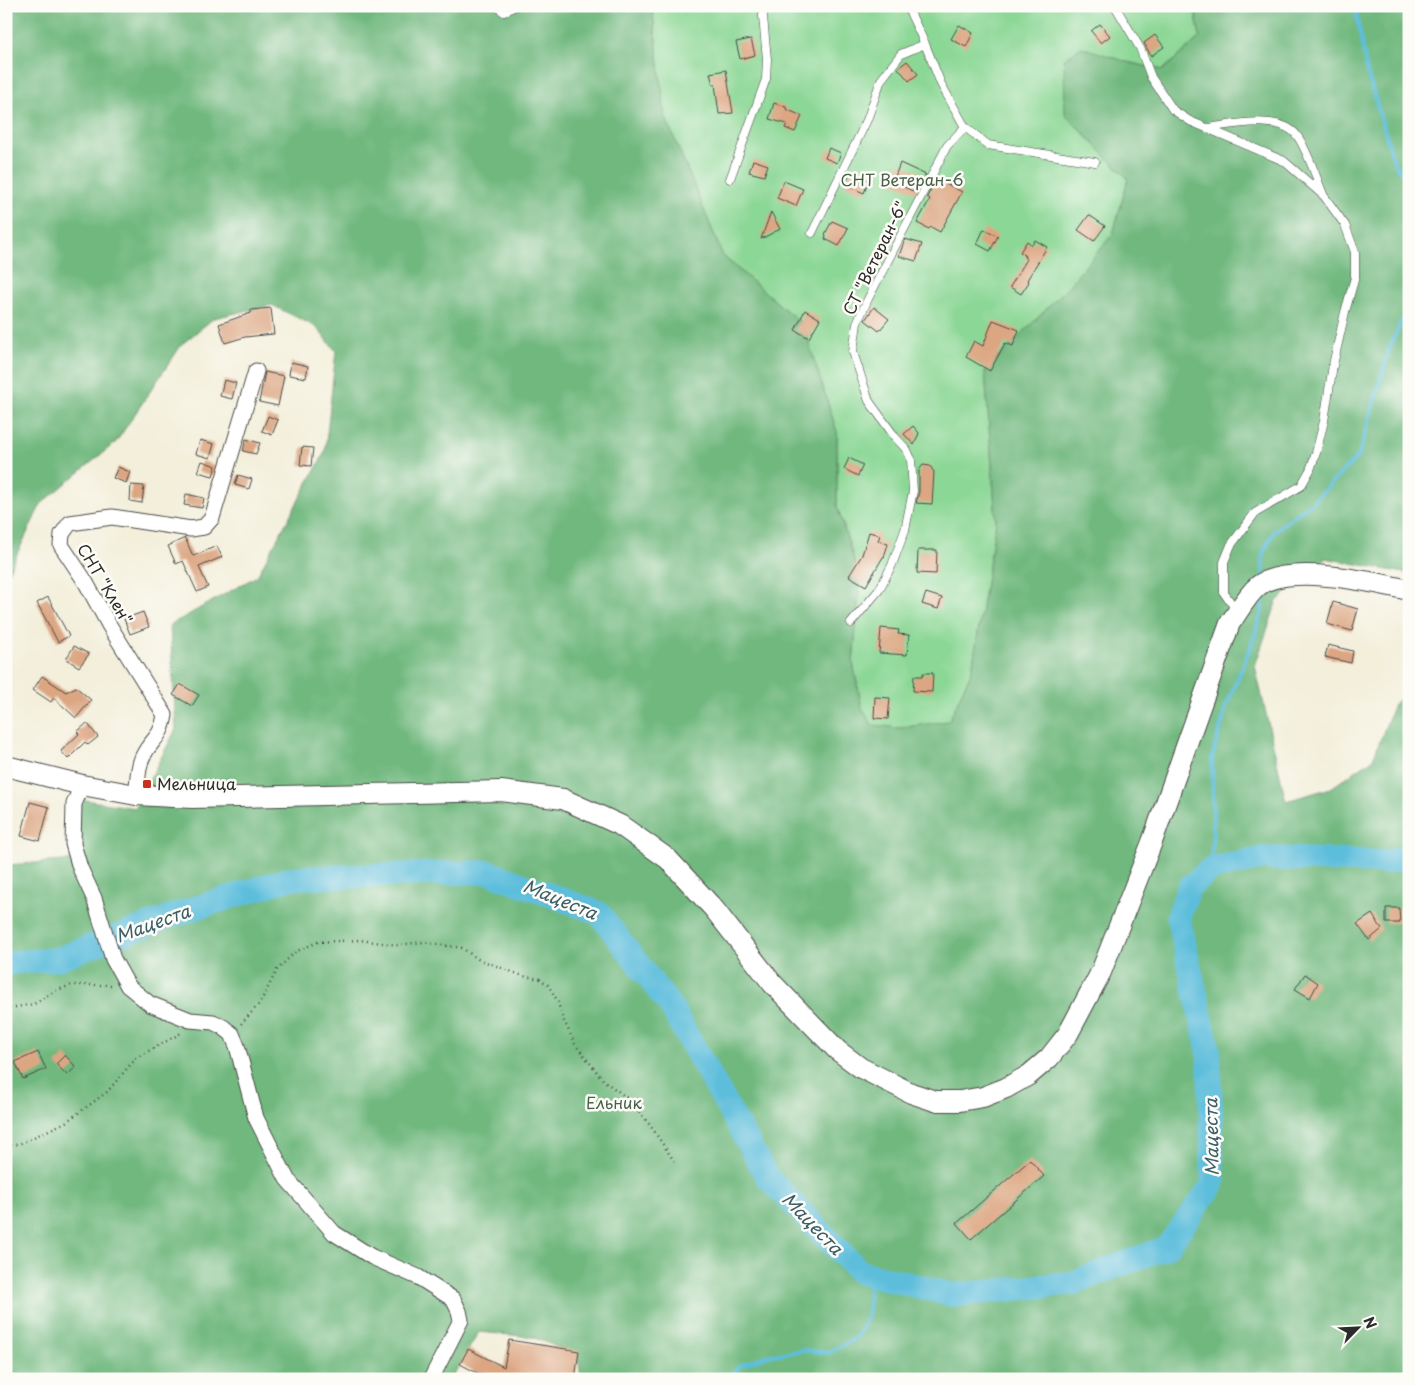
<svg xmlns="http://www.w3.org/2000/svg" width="1415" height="1385" viewBox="0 0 1415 1385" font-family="'Playpen Sans',sans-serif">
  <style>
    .green { fill: #8bd795; stroke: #5b8160 }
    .forest { fill: #70b87e; stroke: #4e7254 }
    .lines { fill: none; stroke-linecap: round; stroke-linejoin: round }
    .stream { stroke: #5dbedc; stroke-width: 4 }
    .river { stroke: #5dbedc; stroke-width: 24 }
    .building { fill: #dca682 }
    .lane-casing { stroke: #494845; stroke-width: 9 }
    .street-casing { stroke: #494845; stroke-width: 17 }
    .secondary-casing { stroke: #494845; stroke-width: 22 }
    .path { stroke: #494845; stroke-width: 2.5; stroke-dasharray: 1 4; stroke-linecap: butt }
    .lane { stroke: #fff; stroke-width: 8 }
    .street { stroke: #fff; stroke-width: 15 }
    .secondary { stroke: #fff; stroke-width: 20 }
    .poi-dot { fill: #c8321e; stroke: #fdfcf7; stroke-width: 2 }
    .labels { text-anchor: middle; stroke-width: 5; stroke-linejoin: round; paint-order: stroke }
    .park-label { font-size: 16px; fill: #485f4b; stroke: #fdfcf7 }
    .street-label { font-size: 16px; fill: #2b2b2b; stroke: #fdfcf7 }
    .poi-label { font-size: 16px; fill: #2b2b2b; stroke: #fdfcf7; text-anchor: start }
    .water-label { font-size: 18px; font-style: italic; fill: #3c5e69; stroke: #fdfcf7 }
  </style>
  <rect width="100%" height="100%" fill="#fdfcf7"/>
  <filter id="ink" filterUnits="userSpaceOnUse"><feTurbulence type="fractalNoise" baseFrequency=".02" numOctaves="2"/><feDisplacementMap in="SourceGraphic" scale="10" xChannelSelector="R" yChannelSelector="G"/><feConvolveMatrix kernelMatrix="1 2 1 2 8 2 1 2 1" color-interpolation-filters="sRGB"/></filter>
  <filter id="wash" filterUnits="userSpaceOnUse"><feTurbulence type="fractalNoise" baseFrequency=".0096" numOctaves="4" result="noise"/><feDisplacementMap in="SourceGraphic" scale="20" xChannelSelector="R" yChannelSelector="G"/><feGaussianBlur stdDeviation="1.12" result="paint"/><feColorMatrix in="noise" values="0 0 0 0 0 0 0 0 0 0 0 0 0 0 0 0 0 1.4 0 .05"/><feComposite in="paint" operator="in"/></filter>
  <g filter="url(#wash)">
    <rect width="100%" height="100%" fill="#f3efdb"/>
    <path class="green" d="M652,6H1194L1200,37L1163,70L1131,63L1065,114L1128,179L1113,234L1066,290L985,371L996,521L972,670L949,721L899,728L872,725L862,708L853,663L860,579L837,506V432L803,325L723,256L665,116Z"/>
    <path class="forest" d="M6,6H652L665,116L723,256L803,325L837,432V506L860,579L853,663L862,708L872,725L899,728L949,721L972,670L996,521L985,371L1065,290L1113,234L1128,179L1065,114L1064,59L1081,47L1131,63L1163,70L1200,37L1194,6H1409V574L1325,558L1277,601L1255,666L1286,801L1331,788L1373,759L1394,704L1409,689V1379H581L578,1355L532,1337L479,1332L451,1379H6V865L77,860L79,799L135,808L176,729L170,625L257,576L325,452L336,351L316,327L272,305L214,318L182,344L116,442L41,504L6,577Z"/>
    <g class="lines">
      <path class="stream" d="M1355,6L1367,72L1395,165L1409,179
        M1263,577V553L1274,531L1314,501L1359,455L1389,349L1409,305
        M1211,869L1213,828L1212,758L1226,707L1251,646L1262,612L1263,591
        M729,1379L739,1366L766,1356L804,1350L829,1353L857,1337L868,1315L869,1285L860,1272"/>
      <path class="river" d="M6,963L57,959L177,914L291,878L488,872L599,913L671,1007L768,1178L860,1272L953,1295L1073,1283L1167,1247L1213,1184L1209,1052L1178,917L1189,887L1211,869L1264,858L1386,862L1409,856"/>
    </g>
    <g id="blocks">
      <path class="building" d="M1100,24L1110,36L1101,43L1091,31Z
        M959,25L973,33L966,47L951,39Z
        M1155,35L1164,47L1151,56L1144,43Z
        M751,39L755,55L740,59L736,42Z
        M907,61L918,74L909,81L898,68Z
        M726,70L733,113L719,114L715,84L713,85L710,73Z
        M774,103L786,107V109L802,116L795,132L785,128L787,124L769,119Z
        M829,148L841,153L837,163L825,158Z
        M753,160L768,165L764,176L749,172Z
        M900,163L926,175L917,193L893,182Z
        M850,172L869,180L864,193L845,185Z
        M936,179L939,181L940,180L962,192L940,232L931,227L929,229L917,223L930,199L927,197Z
        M784,181L803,189L796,206L777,198Z
        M771,212L780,229L761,239Z
        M1089,215L1105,226L1094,241L1078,230Z
        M832,221L848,228L839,246L825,239L826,235L825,234Z
        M984,229L998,236L990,251L977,244Z
        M905,239L922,244L916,261L899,256Z
        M1035,240L1047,247L1027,280L1029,282L1021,294L1010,287L1027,259L1024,257L1025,255L1020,252L1027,241L1032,245Z
        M874,307L889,319L879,331L865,320Z
        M271,308L274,334L245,337L225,343L219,324L251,313V310Z
        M805,310L820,319L809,338L795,330Z
        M993,320L1019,330L1013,346L1005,343L990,371L966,357L974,341L983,346Z
        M291,362L308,366L306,378L289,375Z
        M265,372L284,376L278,406L259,402Z
        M224,380L236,383L232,399L220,396Z
        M268,416L278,420L272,435L262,431Z
        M913,426L919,433L914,445L904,434Z
        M246,439L260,443L256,454L243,451Z
        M200,440L214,444L210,458L196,454Z
        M302,447L313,448L311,466L300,465Z
        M849,458L863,465L858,476L844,469Z
        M202,461L216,466L213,476L198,472Z
        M923,465L930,466L934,472L932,504L916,503L919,492V470Z
        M118,467L130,472L126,483L113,478Z
        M238,475L252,479L249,489L235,485Z
        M131,485L144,486L142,503L130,501Z
        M186,494L204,498L202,508L184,505Z
        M869,532L880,535L878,541L888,544L884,557H883L866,586L849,576L862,555Z
        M185,538L193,556L217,546L222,557L199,567L208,587L197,592L183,561L176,564L168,546Z
        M918,550H937L936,574L917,573Z
        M926,593L942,598L938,609L922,604Z
        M48,597L69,636L58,642L37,603Z
        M1333,602L1358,609L1352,631L1327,624Z
        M143,612L149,627L130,634L124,619Z
        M881,628L899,630L898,634L909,635L907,655L879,653Z
        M1328,645L1353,651L1351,663L1325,657Z
        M74,646L89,654L79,667L66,659Z
        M923,673H933L932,692L913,691L914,676H923Z
        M42,676L66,692L76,687L91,700L76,718L54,698L51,702L33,690Z
        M180,684L199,695L192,706L173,695Z
        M875,697L890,698L888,719L874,718Z
        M87,723L98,737L88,745L85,742L68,759L61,751L79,734L77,732Z
        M30,802L49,807L40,841L21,836Z
        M1386,908H1399L1400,923H1386Z
        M1372,914L1382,929L1369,940L1357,924Z
        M1305,974L1318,983L1310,998L1295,989Z
        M38,1052L46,1069L23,1079L15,1062Z
        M65,1055L76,1067L67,1075L56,1064Z
        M1030,1160L1044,1176L971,1239L957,1223Z
        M509,1340L579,1351L575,1379H519L497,1375L496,1379H489L460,1364L468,1349L504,1367Z"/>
    </g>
  </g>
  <g filter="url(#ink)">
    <use href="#blocks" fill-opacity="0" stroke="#494845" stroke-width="1"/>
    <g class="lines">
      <defs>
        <path id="lane" d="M496,6L504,12L515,6
          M907,6L925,44L941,84L965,127L988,145L1095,162
          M1115,6L1140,48L1151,77L1173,110L1190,121L1284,161L1324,196L1345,225L1355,252V277L1345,312L1333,365L1324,421L1316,453L1310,470L1301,486L1255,513L1231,545L1224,562V593L1237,611
          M1207,128C1231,125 1283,113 1298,137C1308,152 1316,177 1323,194
          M730,179L766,79L767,59L762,6
          M812,233L867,120L881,80L901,54L925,44
          M851,623L879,590L892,565L905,530L913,491L911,459L907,450L895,437L869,401L853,352L857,323L868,299L947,146L965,127"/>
        <path id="street" d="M82,785L74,804L73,844L80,868L94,898L113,959L128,986L150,1004L190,1020L213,1022L223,1027L232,1034L237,1046L256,1118L287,1179L334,1233L372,1257L418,1277L453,1299L459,1311L461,1320L431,1379
          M136,795C138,783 137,767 143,756C152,738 161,739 165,715L109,625L85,581L61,545L62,534L70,523L112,517L191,529L204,527L212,518L256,371"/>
        <path id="secondary" d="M6,766L82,785L136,795L192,798L501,791L563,799L620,825L668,859L714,909L772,983L837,1050L861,1068L911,1093L935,1101H960L983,1097L1006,1088L1029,1075L1049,1058L1068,1034L1101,972L1152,842L1230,623C1239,611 1247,595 1258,586C1287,563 1374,582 1409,590"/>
      </defs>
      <use href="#lane" class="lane-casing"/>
      <use href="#street" class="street-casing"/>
      <use href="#secondary" class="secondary-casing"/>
      <path class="path" d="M10,1008L34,1004L57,990L72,985H111
        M241,1024L260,1003L277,970L295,952L318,942L360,940L397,945L423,942L462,948L478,959L523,976L540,979L548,985L557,1000L564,1021L575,1044L604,1081L629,1099L652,1128L674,1161
        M6,1147L21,1143L66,1122L107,1092L136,1058L183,1032"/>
      <use href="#lane" class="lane"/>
      <use href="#street" class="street"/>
      <use href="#secondary" class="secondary"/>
    </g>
  </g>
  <rect class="poi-dot" x="142" y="779" width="10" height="10" rx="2.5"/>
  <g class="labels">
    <g class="park-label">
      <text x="902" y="186">СНТ Ветеран-6</text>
      <text x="614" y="1109">Ельник</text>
    </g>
    <g class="street-label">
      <text transform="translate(875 258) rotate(-64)" y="6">СТ "Ветеран-6"</text>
      <text transform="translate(105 584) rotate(59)" y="6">СНТ "Клен"</text>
    </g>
    <g class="poi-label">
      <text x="157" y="790">Мельница</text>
    </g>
    <g class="water-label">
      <text transform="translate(560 900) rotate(22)" y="6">Мацеста</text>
      <text transform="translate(153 924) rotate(-20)" y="6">Мацеста</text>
      <text transform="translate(1212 1137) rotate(-91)" y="6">Мацеста</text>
      <text transform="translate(812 1224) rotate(46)" y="6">Мацеста</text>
    </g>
  </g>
  <rect width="1415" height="1385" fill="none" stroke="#fdfcf7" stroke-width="25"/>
  <g transform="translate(1358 1328) rotate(66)" stroke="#fdfcf7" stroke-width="4" paint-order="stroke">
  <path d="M0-4L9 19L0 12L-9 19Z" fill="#2b2b2b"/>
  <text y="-8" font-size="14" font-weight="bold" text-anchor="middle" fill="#2b2b2b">N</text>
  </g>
</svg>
